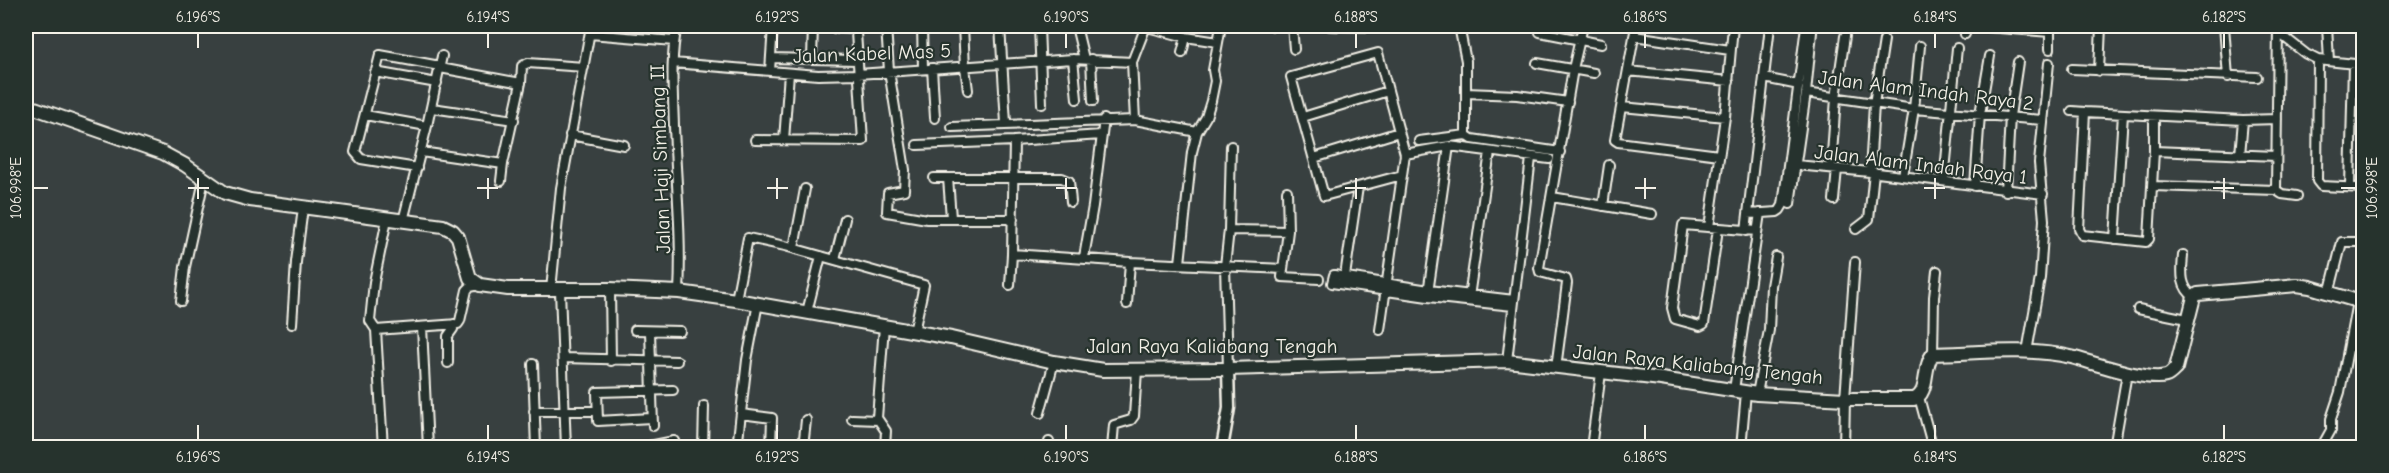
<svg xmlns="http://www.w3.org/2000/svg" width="2389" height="473" viewBox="0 0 2389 473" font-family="'Comic Neue',sans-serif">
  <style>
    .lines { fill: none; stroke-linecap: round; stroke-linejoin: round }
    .street-casing { stroke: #f4f1e8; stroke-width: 12 }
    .secondary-casing { stroke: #f4f1e8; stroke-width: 15 }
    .primary-casing { stroke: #f4f1e8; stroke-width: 16 }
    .street { stroke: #26332d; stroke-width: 8 }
    .secondary { stroke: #26332d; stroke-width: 10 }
    .primary { stroke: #26332d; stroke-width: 12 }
    .ticks { fill: none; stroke: #f4f1e8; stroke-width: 2 }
    .labels { text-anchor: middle; stroke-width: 4.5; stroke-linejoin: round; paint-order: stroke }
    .street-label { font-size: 20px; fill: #f4f1e8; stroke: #26332d }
    .neatline { fill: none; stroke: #f4f1e8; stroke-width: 2 }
    .ticks-label { font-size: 15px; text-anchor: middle; fill: #f4f1e8 }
  </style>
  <rect width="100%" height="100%" fill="#384040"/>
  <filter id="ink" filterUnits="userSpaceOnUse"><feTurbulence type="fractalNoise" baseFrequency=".0167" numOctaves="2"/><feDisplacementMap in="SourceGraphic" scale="12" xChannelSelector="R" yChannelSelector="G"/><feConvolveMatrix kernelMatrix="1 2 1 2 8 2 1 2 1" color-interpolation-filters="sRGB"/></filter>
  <g filter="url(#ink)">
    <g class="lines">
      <defs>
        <path id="street" d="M677,26C670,58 673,93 674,126C676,181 682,237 679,292
          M886,26L889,71L905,170L904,190L888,193L887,212L927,219H1013
          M922,26L923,69
          M963,26L965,67L968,90
          M1000,26L1006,123
          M1039,26L1042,104
          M1076,26L1084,59
          M1143,26L1186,37L1218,42
          M1273,26H1283
          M1292,26L1294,49
          M1330,26L1377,27
          M1459,26L1466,61V135L1472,139L1560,152
          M1636,26L1615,140L1618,142L1719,155
          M1973,26L2050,32
          M2224,26L2228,77
          M2327,26L2329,61
          M1540,32L1601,44
          M2279,33L2306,54L2318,60L2364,65
          M590,34L674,41
          M1965,34L1967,26
          M1634,36L1730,50
          M2050,49V26
          M1182,53L1186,37
          M771,58L812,59L813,26
          M812,59L857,60
          M1073,59L1077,99
          M1091,59L1093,101
          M2318,60L2317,181L2321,186L2364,188
          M673,63L818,75L858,74L1073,59L1132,62
          M1537,63L1594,73
          M932,68L935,118
          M2072,69L2257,77
          M770,71L773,26
          M1628,71L1729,81
          M2099,71L2101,26
          M375,72L437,83
          M1764,78L1799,85
          M521,83L522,66L528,63L584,67
          M1466,93L1517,95L1568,102
          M1806,93L1914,109L2042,120
          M1622,107L1725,117
          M432,108L514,120
          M2072,111L2085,112
          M365,115L427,126
          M2154,116V151L2149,239L2146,242L2082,235L2079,229L2085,112L2243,120L2277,119
          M1303,117L1388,91
          M1135,120L1132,62L1146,26
          M952,127L1135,120L1197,132
          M570,135L624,145
          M1101,135L1014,141L1012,254L1130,262L1283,269
          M755,140L863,141L856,32L852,29L813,27
          M784,140L789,73
          M1419,141L1466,135
          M917,145L1014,141
          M2154,151L2276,156
          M421,152L503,164L521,83L440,68
          M1405,154L1449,146L1549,159
          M2240,155L2243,120
          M1314,158L1399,132
          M1796,165L1870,172L2043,194
          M417,168L361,159L355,152L380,55L440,66
          M1831,168L1836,98L1845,36
          M1870,172L1874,104L1884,40
          M1903,176L1914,109L1920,46
          M934,178H1062L1069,181L1071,202
          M948,178L951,218
          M501,181L503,164
          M1944,181L1957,48
          M1975,186L1980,114L1990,56
          M2153,186L2276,190
          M2350,187L2353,64
          M2276,190L2278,26
          M2276,190L2282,194L2297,196
          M1287,191L1288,231L1282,277L1319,279
          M2006,191L2010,116L2018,62
          M1552,197L1652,214
          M1834,200L1837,169
          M1790,204L1806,93L1812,32
          M1603,206L1609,165
          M1748,214L1777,212L1780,210L1783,205L1806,26
          M403,221L427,126L442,56
          M1709,227L1725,117L1733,26
          M1718,229L1704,324L1700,326L1675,319L1672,308L1683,225L1757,231
          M1856,229L1869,219L1874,172
          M1229,230L1288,231
          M1746,231L1770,26
          M2115,239L2123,114
          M794,248L805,189
          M2183,255C2182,271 2179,286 2194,297
          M1084,257L1093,206L1104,119
          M835,259L845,219
          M1180,263L1192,152L1197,132L1206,117L1211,101L1215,81L1213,70L1221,26
          M1345,276L1358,187
          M1010,285L1012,254
          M610,289L611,361
          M551,290L561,188L591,26
          M560,290L566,448
          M1428,293L1449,146
          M2329,294L2342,242H2364
          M1469,297L1490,152
          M736,300L748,238L785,246L924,285L914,332
          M181,301L185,267L204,180
          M1127,304L1130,262
          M1513,306L1428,297L1332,283L1334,275L1429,290L1514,300
          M2138,309L2187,319
          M807,312L821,256
          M292,324L296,262L303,208
          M884,326L877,418L886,431L885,448
          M422,327L428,448
          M376,330L458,324L460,321L467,290L470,287L480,285
          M376,330L383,448
          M376,330L370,321L374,282L387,219
          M635,330L680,331
          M1380,330L1405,154L1378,53L1291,77L1324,196L1402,175
          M650,331L653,426
          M2027,352L2040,278L2044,220L2039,163L2049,63
          M1933,354L1934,297L1937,271
          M563,358L677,361
          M1507,361L1531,158
          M448,363V336L453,329L454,324
          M533,364L536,448
          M1556,368L1567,283L1566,279L1540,272L1539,268L1573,69L1583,26
          M1228,369L1225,266L1229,230L1231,146
          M1734,390L1760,213
          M1757,394L1769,330L1771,286L1776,257
          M1919,397L1931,441
          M534,411H596
          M1040,413L1054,362
          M741,414L772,418L771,448
          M651,418L598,421L597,392L673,390
          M852,419L878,420
          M639,448L674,441L676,448
          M703,448L704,406
          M737,448L747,360L758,303
          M803,448L806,420
          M1048,448L1049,442
          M1112,448L1114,425L1131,420L1134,416L1137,370
          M1591,448L1601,373
          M1741,448L1746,392
          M1844,448L1845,399L1855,262
          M2114,448L2127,373
          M2321,448L2331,430V419L2340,392L2357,302"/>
        <path id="secondary" d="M1222,448L1229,408L1228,369"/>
        <path id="primary" d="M26,105L163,153L185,165L225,193L250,200L443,226L453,231L458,237L470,278L480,285L508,289H610L679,292L736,300L951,338L1054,362L1103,370L1228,369L1507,361L1661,379L1757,394L1845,399H1914C1930,393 1922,367 1933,354C1978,353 2027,347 2071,357C2092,362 2147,382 2166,376C2170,375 2173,371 2176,368L2194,297L2198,294L2297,285L2310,287L2364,303"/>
      </defs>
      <use href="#street" class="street-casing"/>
      <use href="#secondary" class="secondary-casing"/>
      <use href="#primary" class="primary-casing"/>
      <use href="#street" class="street"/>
      <use href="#secondary" class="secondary"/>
      <use href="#primary" class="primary"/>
    </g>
  </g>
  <path class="ticks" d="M198,33V48M488,33V48M777,33V48M1066,33V48M1356,33V48M1645,33V48M1935,33V48M2224,33V48M198,178V199M488,178V199M777,178V199M1066,178V199M1356,178V199M1645,178V199M1935,178V199M2224,178V199M33,188H48M188,188H209M477,188H498M767,188H788M1056,188H1077M1345,188H1366M1635,188H1656M1924,188H1945M2213,188H2234M2341,188H2356M198,425V440M488,425V440M777,425V440M1066,425V440M1356,425V440M1645,425V440M1935,425V440M2224,425V440"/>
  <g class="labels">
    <g class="street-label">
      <text transform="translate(872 53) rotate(-2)" y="7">Jalan Kabel Mas 5</text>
      <text transform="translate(1926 90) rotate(7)" y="7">Jalan Alam Indah Raya 2</text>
      <text transform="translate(660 159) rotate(-92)" y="7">Jalan Haji Simbang II</text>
      <text transform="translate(1921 164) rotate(7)" y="7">Jalan Alam Indah Raya 1</text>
      <text x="1212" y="353">Jalan Raya Kaliabang Tengah</text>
      <text transform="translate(1698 364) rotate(6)" y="7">Jalan Raya Kaliabang Tengah</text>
    </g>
  </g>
  <rect width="2389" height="473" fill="none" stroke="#26332d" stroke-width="66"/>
  <rect x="33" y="33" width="2323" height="407" class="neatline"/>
  <g class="ticks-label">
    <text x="198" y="22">6.196°S</text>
    <text x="488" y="22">6.194°S</text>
    <text x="777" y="22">6.192°S</text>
    <text x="1066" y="22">6.190°S</text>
    <text x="1356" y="22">6.188°S</text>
    <text x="1645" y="22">6.186°S</text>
    <text x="1935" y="22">6.184°S</text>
    <text x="2224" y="22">6.182°S</text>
    <text transform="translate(2372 188) rotate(-90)" y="5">106.998°E</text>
    <text transform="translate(16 188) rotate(-90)" y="5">106.998°E</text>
    <text x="198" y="462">6.196°S</text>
    <text x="488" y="462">6.194°S</text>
    <text x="777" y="462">6.192°S</text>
    <text x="1066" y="462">6.190°S</text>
    <text x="1356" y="462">6.188°S</text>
    <text x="1645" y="462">6.186°S</text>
    <text x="1935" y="462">6.184°S</text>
    <text x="2224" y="462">6.182°S</text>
  </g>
</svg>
